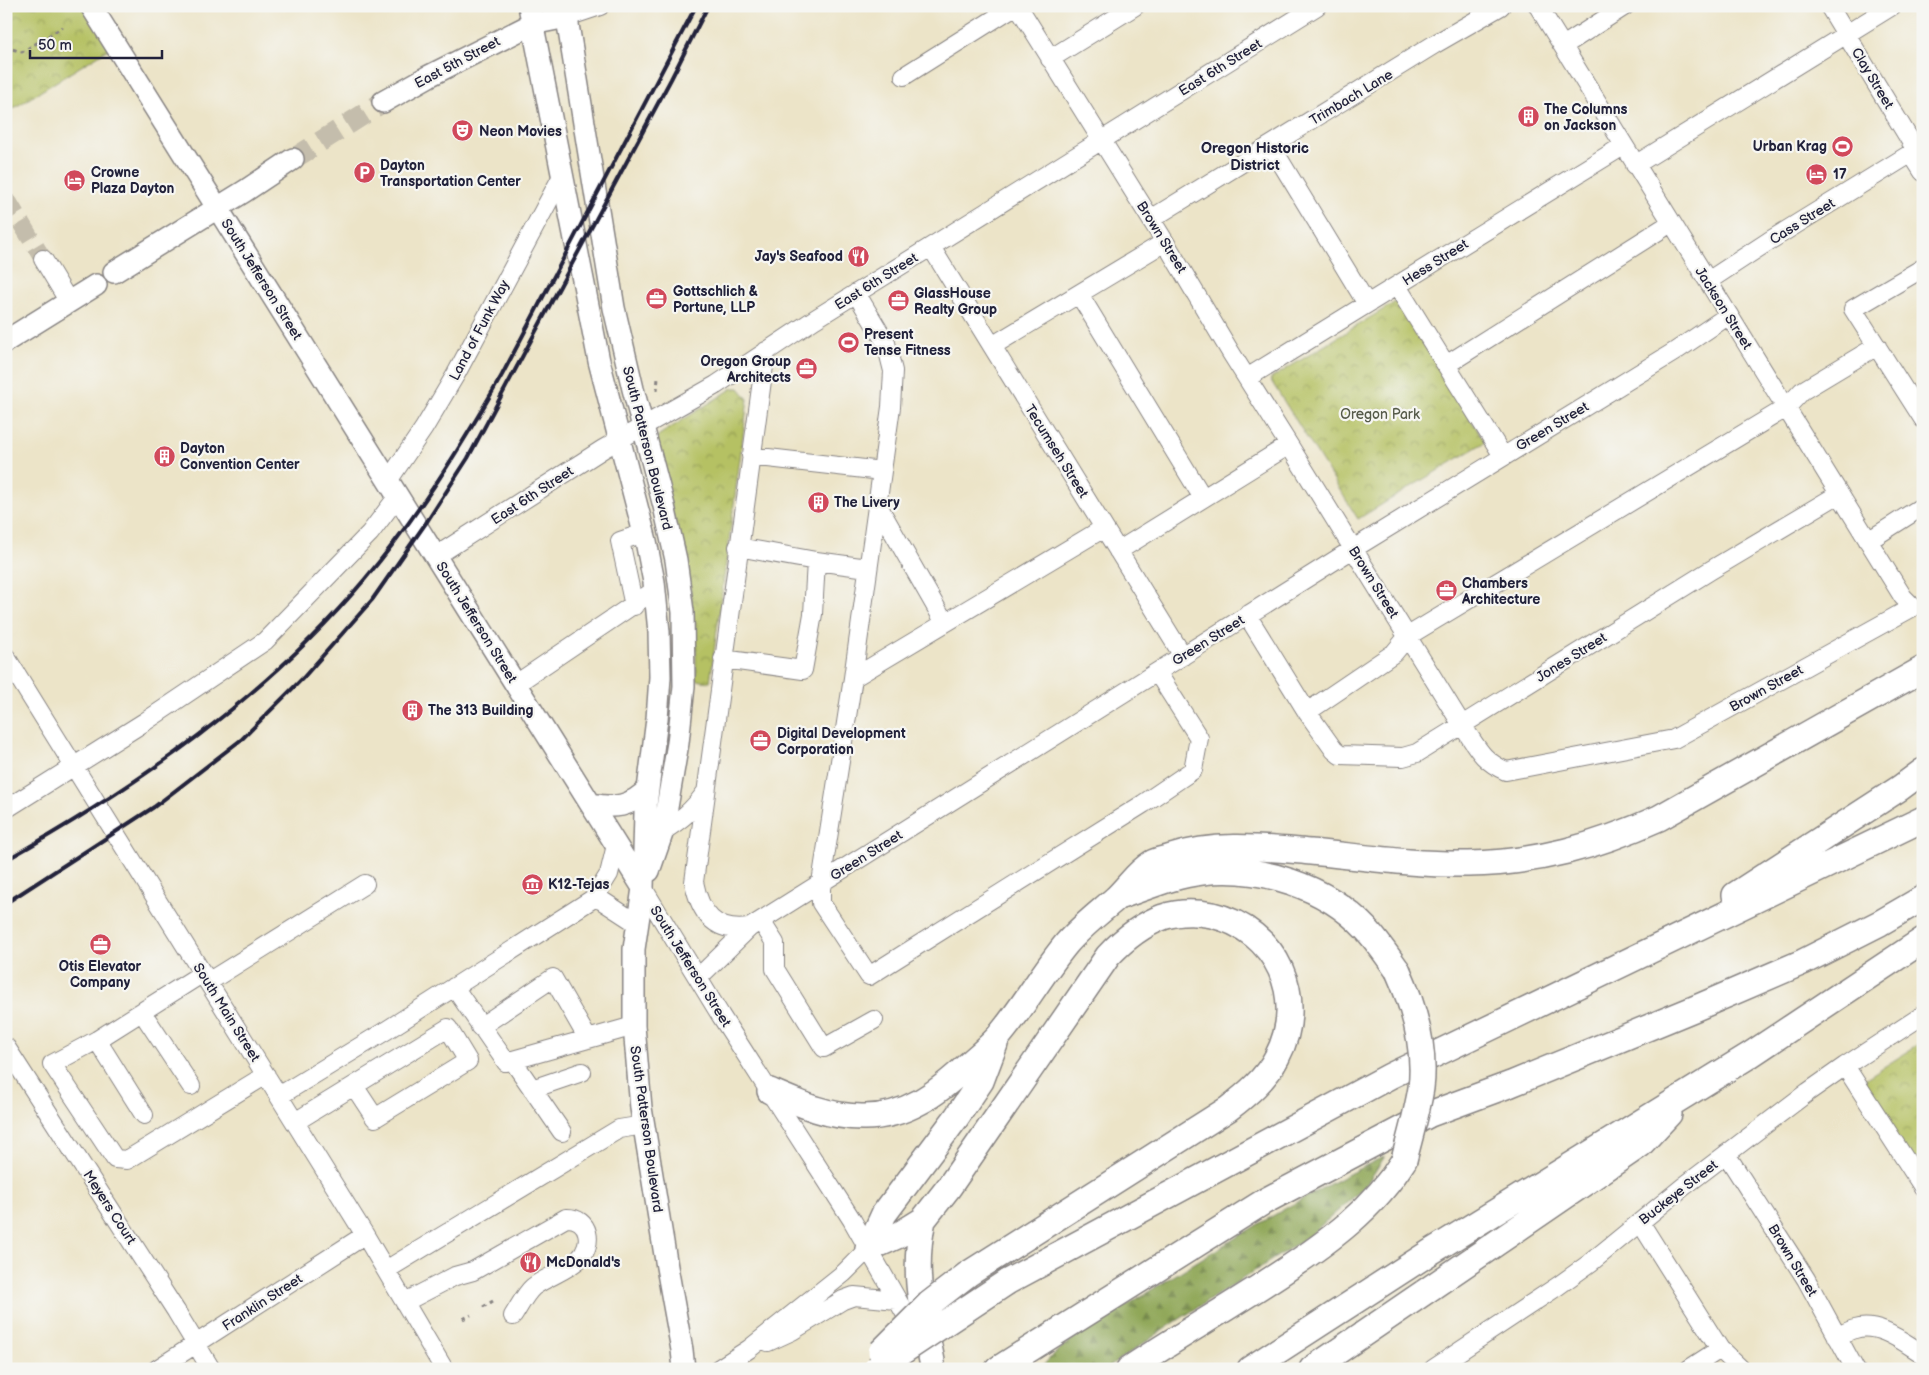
<svg xmlns="http://www.w3.org/2000/svg" width="1929" height="1375" viewBox="0 0 1929 1375" font-family="'Balsamiq Sans',sans-serif">
  <style>
    .forest { fill: url(#forest-firs); stroke: #59644a }
    .park { fill: url(#park-crowns); stroke: #6c724f }
    .lines { fill: none; stroke-linecap: round; stroke-linejoin: round }
    .minor-tunnel { stroke: #c4bdac; stroke-width: 18; stroke-dasharray: 18 9; stroke-linecap: butt }
    .major-tunnel { stroke: #c4bdac; stroke-width: 21; stroke-dasharray: 21 11; stroke-linecap: butt }
    .minor-casing { stroke: #878382; stroke-width: 20 }
    .major-casing { stroke: #878382; stroke-width: 24 }
    .highway-casing { stroke: #878382; stroke-width: 28 }
    .path { stroke: #878382; stroke-width: 3; stroke-dasharray: 4 4; stroke-linecap: butt }
    .minor { stroke: #fff; stroke-width: 18 }
    .major { stroke: #fff; stroke-width: 21 }
    .highway { stroke: #fff; stroke-width: 25 }
    .rail { stroke: #22223b; stroke-width: 4 }
    .highway-bridge-casing { stroke: #878382; stroke-width: 28; stroke-linecap: butt }
    .highway-bridge { stroke: #fff; stroke-width: 25 }
    .labels { text-anchor: middle; stroke-width: 4.5; stroke-linejoin: round; paint-order: stroke }
    .street-label { font-size: 14px; fill: #22223b; stroke: #f6f6f2 }
    .poi-label { font-size: 14px; font-weight: bold; fill: #22223b; stroke: #f6f6f2; text-anchor: start }
    .park-label { font-size: 14px; fill: #555a49; stroke: #f6f6f2 }
    .neighbourhood-label { font-size: 15px; font-weight: bold; fill: #22223b; stroke: #f6f6f2 }
  </style>
  <defs>
    <pattern id="forest-firs" width="22" height="20" patternUnits="userSpaceOnUse" patternTransform="scale(1.25)"><rect width="22" height="20" fill="#90a759"/><path d="M5 1l3.5 6h-7zM16 11l3.5 6h-7z" fill="#75884b"/></pattern>
    <pattern id="park-crowns" width="20" height="18" patternUnits="userSpaceOnUse" patternTransform="scale(1.25)"><rect width="20" height="18" fill="#b5c163"/><path d="M2 6a3 3 0 1 1 6 0M12 15a3 3 0 1 1 6 0" fill="none" stroke="#939c53"/></pattern>
  </defs>
  <rect width="100%" height="100%" fill="#f6f6f2"/>
  <filter id="ink" filterUnits="userSpaceOnUse"><feTurbulence type="fractalNoise" baseFrequency=".02" numOctaves="2"/><feDisplacementMap in="SourceGraphic" scale="10" xChannelSelector="R" yChannelSelector="G"/><feConvolveMatrix kernelMatrix="1 2 1 2 8 2 1 2 1" color-interpolation-filters="sRGB"/></filter>
  <filter id="wash" filterUnits="userSpaceOnUse"><feTurbulence type="fractalNoise" baseFrequency=".0096" numOctaves="4" result="noise"/><feDisplacementMap in="SourceGraphic" scale="20" xChannelSelector="R" yChannelSelector="G"/><feGaussianBlur stdDeviation="1.12" result="paint"/><feColorMatrix in="noise" values="0 0 0 0 0 0 0 0 0 0 0 0 0 0 0 0 0 1.4 0 .05"/><feComposite in="paint" operator="in"/></filter>
  <g filter="url(#wash)">
    <rect width="100%" height="100%" fill="#ece4c8"/>
    <path class="forest" d="M1385,1156L1365,1187L1309,1236L1175,1322L1106,1369H1041C1056,1345 1107,1317 1132,1302C1215,1250 1297,1198 1385,1156Z"/>
    <path class="park" d="M6,6H91L115,45L6,113Z
      M1397,301L1485,442L1358,519L1270,379Z
      M733,388H739L748,399L710,682L696,680V638L690,586L655,440L659,435Z
      M1923,1042V1187L1863,1080Z"/>
  </g>
  <g filter="url(#ink)">
    <g class="lines">
      <path class="minor-tunnel" d="M6,205L9,203L43,259"/>
      <path class="major-tunnel" d="M293,159L383,102"/>
      <defs>
        <path id="minor" d="M1018,6L1165,242L1231,353L1289,445L1462,725C1477,747 1481,760 1506,771L1674,739L1913,607
          M1538,6L1903,597L1913,607
          M1829,6L1916,150
          M567,17L600,6
          M1563,46L1625,6
          M1050,59L1135,6
          M904,76L1015,6
          M1271,146L1367,304
          M1911,153L1923,172
          M1635,165L1892,6
          M1151,219L1435,44L1501,6
          M931,247L1183,656
          M43,259L69,302
          M1923,268L1853,309L1923,419
          M1708,281L1769,241L1923,146
          M1397,286L1446,365L1671,223
          M856,293L886,343L893,371L891,407L853,678L821,883V903L869,976L1143,804L1193,770L1199,738L1157,672
          M1079,294L1203,498
          M992,346L1165,242
          M1446,365L1503,456
          M1247,378L1623,146
          M751,456L882,471
          M388,481L424,428L456,374L562,176
          M877,504L945,623
          M1868,541L1923,506
          M738,547L816,561L868,568
          M1118,551L1289,445
          M436,556L603,449L716,385L815,319L1317,6
          M634,606L620,541L644,533
          M1247,615L1307,712L1394,653L1408,636L1786,408L1802,391L1877,346
          M6,657L365,1235L444,1369
          M723,659L803,670L813,614L816,561
          M853,678L1104,528
          M516,684L655,590
          M1307,712L1334,750L1340,755L1403,757L1417,753L1711,570L1839,494
          M6,809L146,721L265,641L370,533L398,496
          M663,831C681,820 693,810 705,793
          M643,888L721,1016L852,1220L915,1331
          M594,898L601,900L638,924
          M761,921L775,943V969L824,1048L874,1020
          M749,928C715,933 700,913 694,882L766,351
          M203,973L97,1040L52,1064L115,1159L127,1160L266,1075
          M698,978L749,928L1353,549L1674,352L1729,315
          M208,982L365,884
          M454,987L506,1062L634,1026
          M142,1012L191,1086
          M480,1027L553,978L588,1039
          M97,1040L144,1115
          M6,1047L176,1311L211,1369
          M513,1061L562,1132
          M1845,1066L1923,1187
          M532,1089L582,1072
          M279,1096L387,1030L594,898L609,874L616,845
          M295,1122L448,1028L468,1061L375,1118L354,1086
          M1726,1154L1806,1279L1855,1369
          M1640,1222L1720,1349L1741,1369
          M386,1270L619,1129L644,1125
          M405,1302L455,1276L473,1271L566,1218C590,1217 594,1245 579,1259C566,1272 547,1276 533,1287C525,1294 519,1307 513,1316
          M1837,1337C1843,1334 1849,1330 1855,1329C1879,1322 1903,1342 1923,1354
          M768,1342L792,1331L843,1300L854,1296L897,1300
          M157,1369L365,1235
          M718,1369L749,1349L844,1273L868,1249
          M1433,1369L1558,1286L1590,1263L1683,1187L1808,1092L1845,1066L1923,1015
          M1689,1369L1720,1349"/>
        <path id="major" d="M91,6L643,888
          M529,6L599,361L646,541L654,582L659,632L660,677L657,719L645,813L643,888L634,949V1026L641,1108L667,1267L682,1350L684,1369
          M565,6L614,308L633,389L664,506L676,560L683,612L684,686L678,743L663,831L649,871
          M383,102L429,76L532,24L567,17
          M114,272L245,191L293,159
          M6,341L96,285
          M591,804C615,808 629,808 648,789"/>
        <path id="highway" d="M1735,895L1900,788L1923,771
          M1118,897C1145,888 1174,875 1202,872C1260,865 1326,886 1366,929C1378,942 1388,957 1398,971
          M770,1091C800,1104 829,1117 862,1117C905,1118 938,1093 968,1065C978,1056 989,1047 998,1037C1023,1008 1042,973 1067,943C1082,926 1099,913 1115,899C1128,887 1137,872 1152,863C1157,860 1165,859 1171,857C1217,842 1264,848 1311,852C1363,857 1416,865 1468,864C1537,863 1597,846 1659,818L1923,669
          M923,1220C912,1272 922,1310 932,1361
          M868,1249L897,1236L923,1220L949,1187L1108,956C1124,939 1141,925 1163,917C1178,912 1196,912 1212,915C1277,930 1308,998 1277,1057C1266,1079 1246,1095 1228,1109L968,1274
          M868,1249L884,1214L956,1118L981,1081L995,1044
          M1007,1282L1390,1076L1923,819
          M998,1369L1265,1201L1430,1114L1511,1084L1696,1008L1803,962L1880,923L1923,898
          M1129,1369C1179,1336 1231,1306 1281,1273C1328,1242 1374,1209 1404,1160
          M1250,1369L1429,1253L1750,1055L1923,940
          M1312,1369L1640,1145L1669,1114"/>
      </defs>
      <use href="#minor" class="minor-casing"/>
      <use href="#major" class="major-casing"/>
      <use href="#highway" class="highway-casing"/>
      <path class="path" d="M6,53L12,49L22,52L63,27
        M657,391L658,377
        M483,1307L493,1301
        M463,1319L471,1315"/>
      <use href="#minor" class="minor"/>
      <use href="#major" class="major"/>
      <use href="#highway" class="highway"/>
      <path class="rail" d="M6,860C138,786 267,696 365,579C418,516 461,447 502,375L696,6
        M6,903L154,807L242,739L303,678L372,600L428,520L468,458L671,79L708,6"/>
      <defs>
        <path id="highway-bridge" d="M1398,971C1414,1007 1426,1048 1421,1088C1417,1113 1410,1136 1404,1160
          M881,1352L929,1304L968,1274
          M876,1369L1007,1282"/>
      </defs>
      <use href="#highway-bridge" class="highway-bridge-casing"/>
      <use href="#highway-bridge" class="highway-bridge"/>
    </g>
  </g>
  <defs>
    <symbol id="building-disc" viewBox="-11 -11 22 22"><circle r="9.5" fill="#d1495b" stroke="#f6f6f2"/><path d="M-4-6H4V6H1V3H-1V6H-4ZM-2.5-4.3h1.7v1.8h-1.7ZM.8-4.3h1.7v1.8H.8ZM-2.5-1h1.7V.8h-1.7ZM.8-1h1.7V.8H.8Z" fill="#fff"/></symbol>
    <symbol id="theatre-disc" viewBox="-11 -11 22 22"><circle r="9.5" fill="#d1495b" stroke="#f6f6f2"/><path d="M-5-5.5Q0-4 5-5.5V0Q5 5 0 6Q-5 5-5 0ZM-3.3-2.5H-1v1.5H-3.3ZM1-2.5H3.3v1.5H1ZM-2.8 1Q0 5.5 2.8 1Z" fill="#fff"/></symbol>
    <symbol id="stadium-disc" viewBox="-11 -11 22 22"><circle r="9.5" fill="#d1495b" stroke="#f6f6f2"/><path d="M0-5a6.5 5 0 1 0 0 10a6.5 5 0 1 0 0-10ZM-3.5-1.8h7v3.6h-7Z" fill="#fff"/></symbol>
    <symbol id="parking-disc" viewBox="-11 -11 22 22"><circle r="9.5" fill="#d1495b" stroke="#f6f6f2"/><path d="M-3.5-5.5H1a3.5 3.5 0 0 1 0 7H-1V5.5H-3.5ZM-1-3.4V-.6H.8a1.4 1.4 0 0 0 0-2.8Z" fill="#fff"/></symbol>
    <symbol id="hotel-disc" viewBox="-11 -11 22 22"><circle r="9.5" fill="#d1495b" stroke="#f6f6f2"/><path d="M-6-4.5h1.5V1H6V5H4.5V3h-9V5H-6ZM-4 0a1.8 1.8 0 1 1 3.6 0ZM.5 0V-2.5h3Q6-2.5 6 0Z" fill="#fff"/></symbol>
    <symbol id="restaurant-disc" viewBox="-11 -11 22 22"><circle r="9.5" fill="#d1495b" stroke="#f6f6f2"/><path d="M-5-6h1v4h1v-4h1v4h1v-4h1v5L-1.5 .5V6h-2V.5L-5-1ZM5-6V6H3V1.5H1.5Q1.5-4 5-6Z" fill="#fff"/></symbol>
    <symbol id="office-disc" viewBox="-11 -11 22 22"><circle r="9.5" fill="#d1495b" stroke="#f6f6f2"/><path d="M-6-3h4V-5.5h4V-3h4V5H-6ZM-1-4.5V-3h2v-1.5ZM-6 0V1H6V0Z" fill="#fff"/></symbol>
    <symbol id="museum-disc" viewBox="-11 -11 22 22"><circle r="9.5" fill="#d1495b" stroke="#f6f6f2"/><path d="M0-6L6-3V-2H-6V-3ZM-5-1h2V3h-2ZM-1-1h2V3h-2ZM3-1h2V3H3ZM-6 4H6V6H-6Z" fill="#fff"/></symbol>
  </defs>
  <g fill-rule="evenodd">
    <use href="#building-disc" x="1516" y="104" width="25" height="25"/>
    <use href="#theatre-disc" x="450" y="118" width="25" height="25"/>
    <use href="#stadium-disc" x="1830" y="134" width="25" height="25"/>
    <use href="#parking-disc" x="352" y="160" width="25" height="25"/>
    <use href="#hotel-disc" x="1804" y="162" width="25" height="25"/>
    <use href="#hotel-disc" x="62" y="168" width="25" height="25"/>
    <use href="#restaurant-disc" x="846" y="244" width="25" height="25"/>
    <use href="#office-disc" x="644" y="286" width="25" height="25"/>
    <use href="#office-disc" x="886" y="288" width="25" height="25"/>
    <use href="#stadium-disc" x="836" y="330" width="25" height="25"/>
    <use href="#office-disc" x="794" y="356" width="25" height="25"/>
    <use href="#building-disc" x="152" y="444" width="25" height="25"/>
    <use href="#building-disc" x="806" y="490" width="25" height="25"/>
    <use href="#office-disc" x="1434" y="578" width="25" height="25"/>
    <use href="#building-disc" x="400" y="698" width="25" height="25"/>
    <use href="#office-disc" x="748" y="728" width="25" height="25"/>
    <use href="#museum-disc" x="520" y="872" width="25" height="25"/>
    <use href="#office-disc" x="88" y="932" width="25" height="25"/>
    <use href="#restaurant-disc" x="518" y="1250" width="25" height="25"/>
  </g>
  <g class="labels">
    <g class="street-label">
      <text transform="translate(457 62) rotate(-28)" y="5">East 5th Street</text>
      <text transform="translate(1220 67) rotate(-32)" y="5">East 6th Street</text>
      <text transform="translate(1873 78) rotate(59)" y="5">Clay Street</text>
      <text transform="translate(1351 97) rotate(-31)" y="5">Trimbach Lane</text>
      <text transform="translate(1802 221) rotate(-32)" y="5">Cass Street</text>
      <text transform="translate(1162 237) rotate(58)" y="5">Brown Street</text>
      <text transform="translate(1435 262) rotate(-32)" y="5">Hess Street</text>
      <text transform="translate(262 279) rotate(58)" y="5">South Jefferson Street</text>
      <text transform="translate(876 281) rotate(-32)" y="5">East 6th Street</text>
      <text transform="translate(1724 308) rotate(58)" y="5">Jackson Street</text>
      <text transform="translate(479 330) rotate(-62)" y="5">Land of Funk Way</text>
      <text transform="translate(1552 426) rotate(-31)" y="5">Green Street</text>
      <text transform="translate(648 448) rotate(76)" y="5">South Patterson Boulevard</text>
      <text transform="translate(1057 451) rotate(58)" y="5">Tecumseh Street</text>
      <text transform="translate(532 495) rotate(-33)" y="5">East 6th Street</text>
      <text transform="translate(1374 582) rotate(58)" y="5">Brown Street</text>
      <text transform="translate(477 622) rotate(58)" y="5">South Jefferson Street</text>
      <text transform="translate(1208 640) rotate(-32)" y="5">Green Street</text>
      <text transform="translate(1571 657) rotate(-32)" y="5">Jones Street</text>
      <text transform="translate(1766 688) rotate(-29)" y="5">Brown Street</text>
      <text transform="translate(866 855) rotate(-32)" y="5">Green Street</text>
      <text transform="translate(691 966) rotate(58)" y="5">South Jefferson Street</text>
      <text transform="translate(227 1012) rotate(58)" y="5">South Main Street</text>
      <text transform="translate(647 1129) rotate(82)" y="5">South Patterson Boulevard</text>
      <text transform="translate(1678 1192) rotate(-38)" y="5">Buckeye Street</text>
      <text transform="translate(110 1207) rotate(57)" y="5">Meyers Court</text>
      <text transform="translate(1793 1260) rotate(59)" y="5">Brown Street</text>
      <text transform="translate(262 1302) rotate(-33)" y="5">Franklin Street</text>
    </g>
    <g class="poi-label">
      <text x="1544" y="114">The Columns<tspan x="1544" dy="16">on Jackson</tspan></text>
      <text x="479" y="136">Neon Movies</text>
      <text x="1827" y="151" text-anchor="end">Urban Krag</text>
      <text x="380" y="170">Dayton<tspan x="380" dy="16">Transportation Center</tspan></text>
      <text x="91" y="177">Crowne<tspan x="91" dy="16">Plaza Dayton</tspan></text>
      <text x="1833" y="179">17</text>
      <text x="843" y="261" text-anchor="end">Jay's Seafood</text>
      <text x="673" y="296">Gottschlich &amp;<tspan x="673" dy="16">Portune, LLP</tspan></text>
      <text x="914" y="298">GlassHouse<tspan x="914" dy="16">Realty Group</tspan></text>
      <text x="864" y="339">Present<tspan x="864" dy="16">Tense Fitness</tspan></text>
      <text x="791" y="366" text-anchor="end">Oregon Group<tspan x="791" dy="16">Architects</tspan></text>
      <text x="180" y="453">Dayton<tspan x="180" dy="16">Convention Center</tspan></text>
      <text x="834" y="507">The Livery</text>
      <text x="1462" y="588">Chambers<tspan x="1462" dy="16">Architecture</tspan></text>
      <text x="428" y="715">The 313 Building</text>
      <text x="777" y="738">Digital Development<tspan x="777" dy="16">Corporation</tspan></text>
      <text x="548" y="889">K12-Tejas</text>
      <text x="100" y="971" text-anchor="middle">Otis Elevator<tspan x="100" dy="16">Company</tspan></text>
      <text x="546" y="1267">McDonald's</text>
    </g>
    <g class="park-label">
      <text x="1380" y="419">Oregon Park</text>
    </g>
    <g class="neighbourhood-label">
      <text x="1255" y="153">Oregon Historic<tspan x="1255" dy="17">District</tspan></text>
    </g>
  </g>
  <rect width="1929" height="1375" fill="none" stroke="#f6f6f2" stroke-width="25"/>
  <path d="M30 50v8h132v-8" fill="none" stroke="#22223b" stroke-width="2.5"/>
  <text x="38" y="50" font-size="15" fill="#22223b" stroke="#f6f6f2" stroke-width="4" paint-order="stroke">50 m</text>
</svg>
